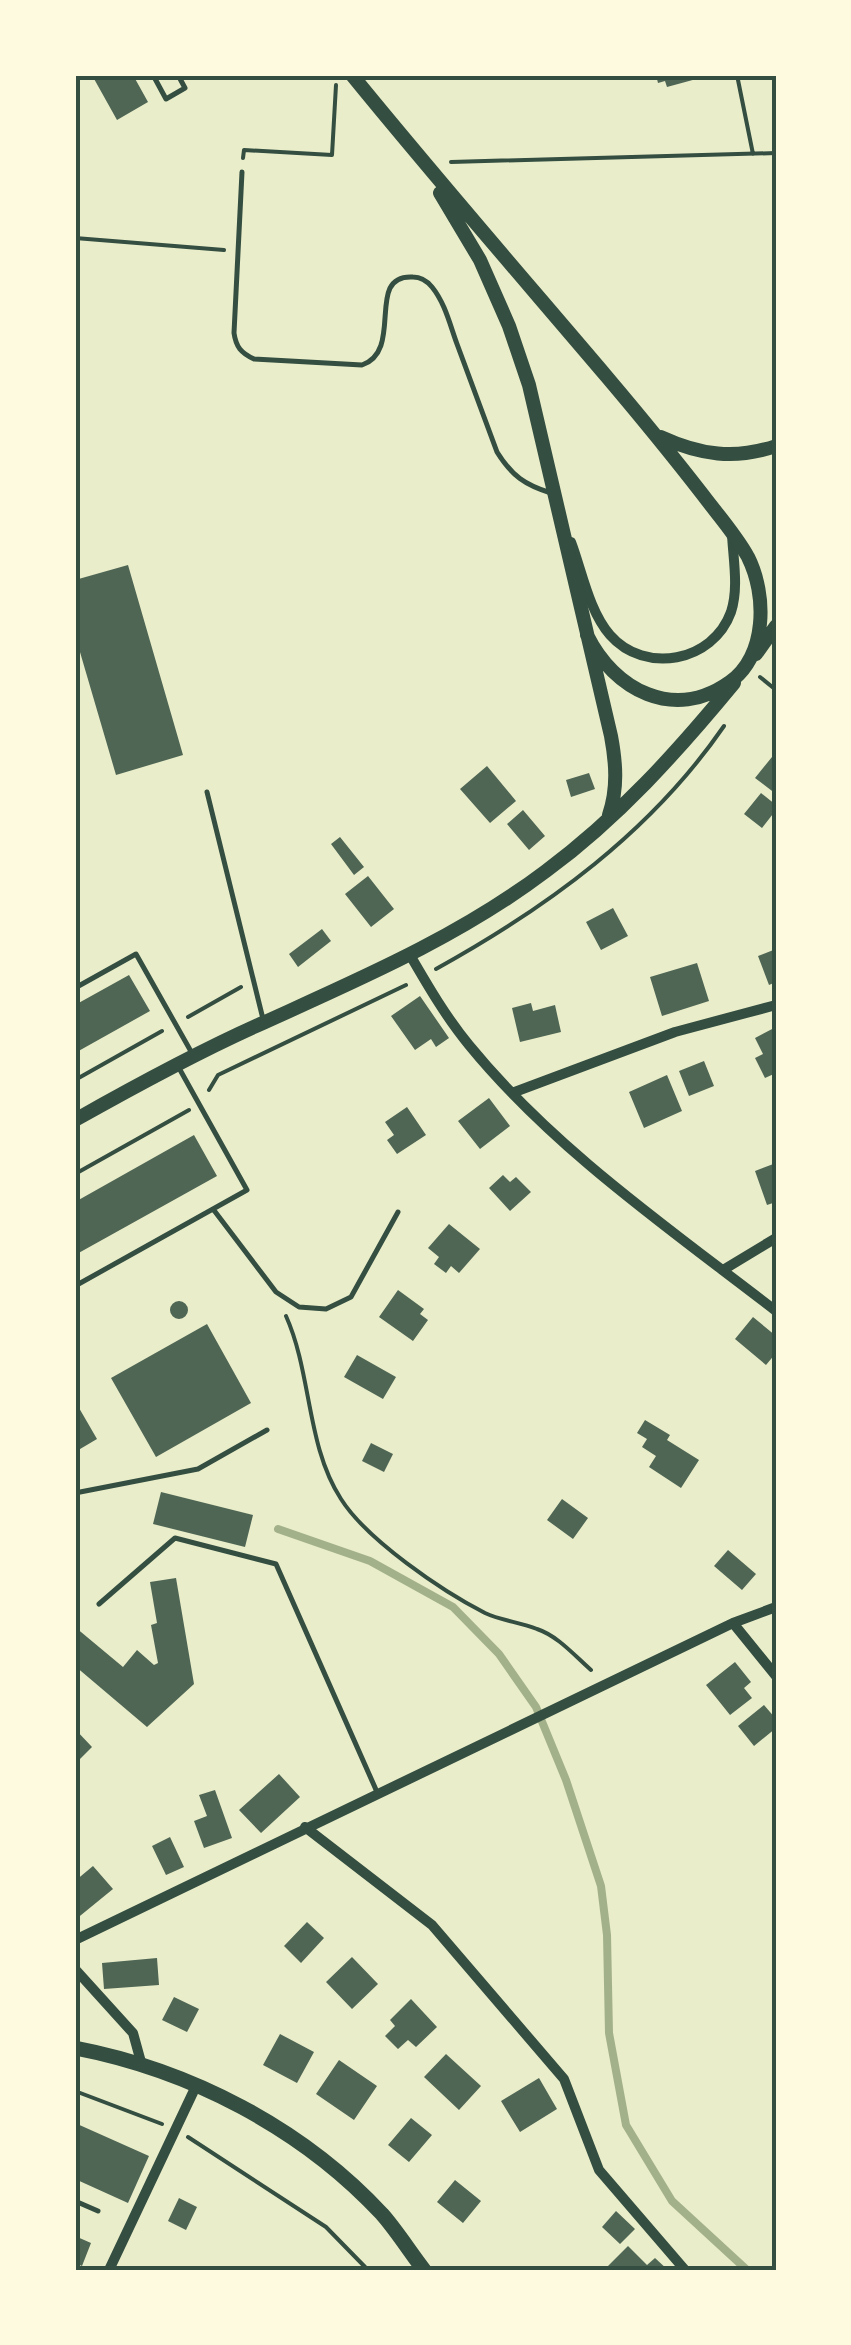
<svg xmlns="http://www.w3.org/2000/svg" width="851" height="2345" viewBox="0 0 851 2345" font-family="'Open Sans',sans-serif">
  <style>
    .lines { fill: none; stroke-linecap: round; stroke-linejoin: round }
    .stream { stroke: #a3b18a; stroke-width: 8 }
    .building { fill: #4f6655 }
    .path { stroke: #344e41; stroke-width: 4 }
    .service { stroke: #344e41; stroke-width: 5 }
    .minor { stroke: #344e41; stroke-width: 10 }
    .tertiary { stroke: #344e41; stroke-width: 14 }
    .secondary { stroke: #344e41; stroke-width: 15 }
    .neatline { fill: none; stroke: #344e41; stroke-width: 4 }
  </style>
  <rect width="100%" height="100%" fill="#e9edc9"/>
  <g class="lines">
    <path class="stream" d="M278,1529L370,1561L453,1607L499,1654L536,1707L566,1780L601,1886L607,1935L609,2033L626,2125L672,2201L747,2270"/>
  </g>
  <path class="building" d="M96,75H133L148,102L117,120L93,77Z
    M656,75H699L700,78L667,87L665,81L658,83Z
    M128,565L183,755L116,775L75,635V580Z
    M776,752V794L755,778Z
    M487,766L516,801L490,823L460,789Z
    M589,773L595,789L571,797L566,780Z
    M761,793L776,805V810L762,828L744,814Z
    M523,810L545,836L529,850L507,824Z
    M340,837L364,867L354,875L331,844Z
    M368,876L394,909L371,927L345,894Z
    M613,908L628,936L601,950L586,922Z
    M322,929L331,941L298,967L289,954Z
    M776,949V982L769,985L758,956Z
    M697,963L709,1001L662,1016L650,977Z
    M129,975L150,1011L75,1053V1005Z
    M420,996L449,1038L436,1047L431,1039L415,1050L391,1016Z
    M531,1003L533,1011L555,1005L561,1032L520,1042L512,1008Z
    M776,1027V1073L765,1078L755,1058L763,1054L755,1038Z
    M704,1061L714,1086L689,1096L679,1071Z
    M667,1075L682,1111L644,1128L629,1092Z
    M489,1098L510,1126L480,1149L458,1121Z
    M407,1107L426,1135L397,1154L387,1140L394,1135L385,1122Z
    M194,1135L217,1176L75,1255V1202Z
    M776,1163V1202L767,1205L755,1171Z
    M503,1175L510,1182L516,1177L531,1192L510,1211L489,1188Z
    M449,1224L480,1249L459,1273L451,1266L446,1273L434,1264L439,1257L428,1248Z
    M398,1290L424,1309L420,1314L428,1320L413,1341L379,1317Z
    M170 1310a9 9 0 1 1 18 0a9 9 0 1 1-18 0Z
    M753,1317L776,1336V1353L766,1365L735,1339Z
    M207,1324L251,1403L156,1457L111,1378Z
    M357,1355L396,1377L383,1399L344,1377Z
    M75,1401L97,1439L75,1452Z
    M645,1420L670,1435L667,1440L699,1460L681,1488L649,1467L656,1456L642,1447L647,1439L637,1433Z
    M371,1443L393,1454L384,1472L362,1461Z
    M161,1492L253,1515L245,1547L153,1524Z
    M562,1499L588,1518L573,1539L547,1520Z
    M728,1550L756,1574L742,1590L714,1566Z
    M176,1578L194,1684L147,1727L75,1666V1627L123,1667L137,1650L154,1665L158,1663L151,1625L157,1623L150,1582Z
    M735,1662L751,1682L744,1688L752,1698L730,1715L706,1685Z
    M764,1705L776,1719V1728L754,1746L738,1726Z
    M75,1729L92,1747L75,1764Z
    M279,1774L300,1797L261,1833L239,1810Z
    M215,1790L232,1838L204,1848L194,1821L207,1816L199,1795Z
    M170,1837L184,1867L166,1875L152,1846Z
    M93,1866L113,1889L75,1920V1881Z
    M307,1922L324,1938L301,1963L284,1946Z
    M352,1957L378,1984L352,2009L326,1982Z
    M157,1958L159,1985L104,1989L102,1963Z
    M174,1997L199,2009L187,2032L162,2020Z
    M411,1999L437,2027L416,2047L408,2040L398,2049L385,2036L395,2026L390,2020Z
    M280,2034L314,2052L297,2083L263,2065Z
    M446,2054L481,2086L459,2110L424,2077Z
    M339,2060L377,2086L354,2120L316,2094Z
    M539,2078L557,2109L520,2132L501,2101Z
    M411,2118L432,2135L409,2162L388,2145Z
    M75,2123L149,2156L128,2203L75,2179Z
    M455,2180L481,2201L463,2223L437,2202Z
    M179,2198L197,2207L186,2230L168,2221Z
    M616,2211L635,2229L620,2244L602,2227Z
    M75,2236L91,2243L82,2266L75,2263Z
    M628,2246L647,2265L655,2258L668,2270H604Z"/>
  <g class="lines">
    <path class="path" d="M737,75L753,154
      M243,158L244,150L332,155L336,85
      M451,162L776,153
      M75,238L224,250
      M760,677L776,690
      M436,969C548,907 651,832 724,726
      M188,1017L241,987
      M75,1080L162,1031
      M209,1090L218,1075L406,985
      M75,1174L189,1110
      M286,1316C312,1374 306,1445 341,1499C367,1540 442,1591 485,1613C502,1621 520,1622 537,1629C558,1636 575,1656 591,1670
      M75,2091L162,2124
      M188,2137L326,2227L368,2270"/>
    <path class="service" d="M153,75L166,99L185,88L178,75
      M242,172L234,333C236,347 241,353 254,359L362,365C405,350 364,274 413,277C421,277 427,281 432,287C445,303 450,325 457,344C470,380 484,416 497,452C512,476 525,485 551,493
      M207,792L263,1019
      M75,988L136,954L193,1055
      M213,1209L276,1292L299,1307L326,1309L351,1297L398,1212
      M75,1286L247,1190L179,1068
      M75,1493L198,1469L267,1430
      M99,1604L175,1538L276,1564L377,1792
      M75,2201L98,2211"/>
    <path class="minor" d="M571,542C582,571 589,611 610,635C645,675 713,662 731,612C739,588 733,558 732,534
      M410,955C428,986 446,1017 469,1045C554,1149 670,1229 776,1311
      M512,1093L675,1032L776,1005
      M723,1270L776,1238
      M733,1623L776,1676
      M305,1827L432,1925L564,2079L599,2170L685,2270
      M75,1940L733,1623L776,1607
      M75,1969L133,2033L141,2062
      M109,2270L197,2084"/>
    <path class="tertiary" d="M352,75C435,177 522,277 607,377C640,416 672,455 703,495C718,515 736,535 748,557C767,595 767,655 730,682C674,722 614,690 587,635
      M440,193L480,260L509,326L529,385L611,736C616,763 618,788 609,815
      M661,437C700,455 735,460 776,446
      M756,654L776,626
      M75,1120C137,1085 199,1051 265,1022C362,978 460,936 546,871C618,818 677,752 734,683"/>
    <path class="secondary" d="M75,2048C190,2070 302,2128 382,2214C397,2231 410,2252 424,2270"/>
  </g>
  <rect width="851" height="2345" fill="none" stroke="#fefae0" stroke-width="155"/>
  <rect x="78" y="78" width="696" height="2190" class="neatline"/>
</svg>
